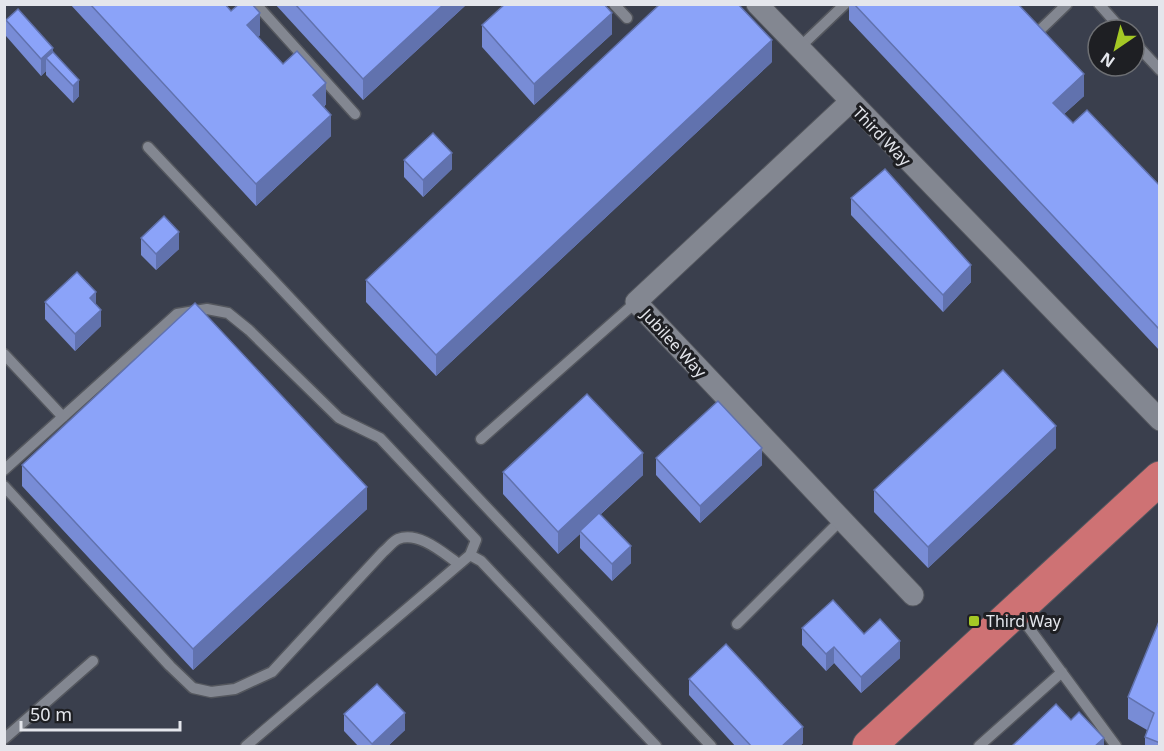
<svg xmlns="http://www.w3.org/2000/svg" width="1164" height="751" viewBox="0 0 1164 751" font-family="'Noto Sans',sans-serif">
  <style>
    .built { fill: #3a3f4d; fill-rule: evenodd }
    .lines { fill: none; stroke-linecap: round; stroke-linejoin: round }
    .service-casing { stroke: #54575e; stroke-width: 13 }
    .minor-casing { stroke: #54575e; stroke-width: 23 }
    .trunk-casing { stroke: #54575e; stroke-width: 35 }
    .service { stroke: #838791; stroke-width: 10 }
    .minor { stroke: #838791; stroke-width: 21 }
    .trunk { stroke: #ce7274; stroke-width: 33 }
    .wall { fill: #788cd6 }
    .shaded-wall { fill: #6172ae }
    .building { fill: #8ba3f9; stroke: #6172ae; stroke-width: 1.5 }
    .poi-dot { fill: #a4c825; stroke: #1e1f23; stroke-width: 2 }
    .labels { text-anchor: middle; stroke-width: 6; stroke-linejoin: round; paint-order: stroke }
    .street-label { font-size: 16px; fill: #e4e6ec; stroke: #1e1f23 }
    .poi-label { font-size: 16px; fill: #e4e6ec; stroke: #1e1f23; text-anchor: start }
  </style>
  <rect width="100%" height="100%" fill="#353840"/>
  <path class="built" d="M5,5H1159V746H5ZM1098,30H1134V66H1098Z"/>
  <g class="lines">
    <defs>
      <path id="service" d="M256,4L355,114
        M614,4L627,18
        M1099,4L1122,30
        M1039,31L1067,4
        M1134,42L1160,70
        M798,49L845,4
        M148,147L711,746
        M4,354L63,417
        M481,439L636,302
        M4,470L177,314L207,309L228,313L249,330L339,418L380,438L476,540L470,555
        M4,486L170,666L193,688L211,692L235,689L272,672L383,552C388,548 393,541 398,539C419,531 443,553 459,564
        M1018,613L1116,746
        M737,624L841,520
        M4,739L93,661
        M246,746L470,555L481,561L656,746
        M979,746L1062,672"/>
      <path id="minor" d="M757,4L1160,420
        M849,103L636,302L913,595"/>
      <path id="trunk" d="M869,746L1160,478"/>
    </defs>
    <use href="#service" class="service-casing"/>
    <use href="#minor" class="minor-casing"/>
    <use href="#trunk" class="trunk-casing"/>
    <use href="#service" class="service"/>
    <use href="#minor" class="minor"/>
    <use href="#trunk" class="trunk"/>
  </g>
  <path class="wall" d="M70,4H225L231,11L260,35L258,37L283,64L326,104L324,107L331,136L256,206Z
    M275,4H467L363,100Z
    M849,4H1018L1084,96L1064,114L1073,123L1160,186V351L849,20Z
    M6,20L53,52L79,96L73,103L46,75V71L41,76L6,36Z
    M482,25L612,34L534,105L482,47Z
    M772,62L436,376L366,302V280Z
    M404,160L452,169L423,197L404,177Z
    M851,198L971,282L943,312L851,215Z
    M141,238L179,249L156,270L141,255Z
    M45,302L96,305L101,326L75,351L45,319Z
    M1056,448L928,568L874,512V490Z
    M656,458L762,465L700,523L656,475Z
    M22,465L367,509L193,670L22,486Z
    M503,472L643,475L600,515L631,563L612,581L580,548V534L558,554L503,494Z
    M1160,619V747H1145V737L1147,730L1128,719V697Z
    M802,628L864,634L900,658L861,693L834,663L826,671L802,645Z
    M689,679L803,743L799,747H736L689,695Z
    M344,714L405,730L387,747H359L344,731Z"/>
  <path class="shaded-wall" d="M444,4H467L363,100V79Z
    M260,13V35L247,46V25Z
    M612,13V34L534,105V84Z
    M772,40V62L436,376V355Z
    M53,48V65L46,58V71L41,76V59Z
    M1084,74V96L1053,124V103Z
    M79,80V96L73,103V86Z
    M326,83V104L313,117V95Z
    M331,115V136L256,206V184Z
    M452,153V169L423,197V180Z
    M179,232V249L156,270V254Z
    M971,265V282L943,312V295Z
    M96,292V308L90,298Z
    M101,310V326L75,351V334Z
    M6,368V389L4,391V369Z
    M1056,426V448L928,568V547Z
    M762,448V465L700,523V506Z
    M643,453V475L581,532L580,531V534L558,554V532Z
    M367,487V509L193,670V649Z
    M631,546V563L612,581V564Z
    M900,641V658L861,693V677Z
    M834,647V663L826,671V654Z
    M405,713V730L387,747H372V744Z
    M803,727V743L799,747H781Z
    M1104,738V747H1094Z"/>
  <path class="building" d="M90,4H225L231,11L239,4H252L260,13L247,25L283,64L297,51L326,83L313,95L331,115L256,184Z
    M295,4H444L363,79Z
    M505,4H604L612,13L534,84L482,25Z
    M660,4H738L772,40L436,355L366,280Z
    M854,4H1018L1084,74L1053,103L1073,123L1087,110L1160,186V330Z
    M18,9L53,48L41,59L6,20Z
    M53,52L79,80L73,86L46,58Z
    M433,133L452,153L423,180L404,160Z
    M885,169L971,265L943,295L851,198Z
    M164,216L179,232L156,254L141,238Z
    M77,272L96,292L90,298L101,310L75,334L45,302Z
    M195,303L367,487L193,649L22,465Z
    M1003,370L1056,426L928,547L874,490Z
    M587,394L643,453L558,532L503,472Z
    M718,401L762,448L700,506L656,458Z
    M599,513L631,546L612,564L580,531Z
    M833,600L864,634L880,619L900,641L861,677L834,647L826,654L802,628Z
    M1160,619V743L1145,737L1154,713L1128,697Z
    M726,644L803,727L781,747H752L689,679Z
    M377,684L405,713L372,744L344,714Z
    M1056,704L1071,720L1079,712L1104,738L1094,747H1011Z"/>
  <rect class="poi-dot" x="968" y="615" width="12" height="12" rx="3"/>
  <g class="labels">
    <g class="street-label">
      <text transform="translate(882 136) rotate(46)" y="6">Third Way</text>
      <text transform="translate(674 343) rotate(47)" y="6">Jubilee Way</text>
    </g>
    <g class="poi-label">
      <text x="986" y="627">Third Way</text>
    </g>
  </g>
  <rect width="1164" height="751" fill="none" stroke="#e4e6ec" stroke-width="12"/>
  <g transform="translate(1116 48) rotate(215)"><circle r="28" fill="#1e1f23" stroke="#6d6f73" stroke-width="1.5"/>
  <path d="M0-4.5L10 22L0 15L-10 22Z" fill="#a4c825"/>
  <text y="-9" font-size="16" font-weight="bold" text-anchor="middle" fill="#e4e6ec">N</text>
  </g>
  <path d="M21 721v9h159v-9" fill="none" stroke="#e4e6ec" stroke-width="3"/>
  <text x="30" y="721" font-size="18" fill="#e4e6ec" stroke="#1e1f23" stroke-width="4.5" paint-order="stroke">50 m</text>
</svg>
